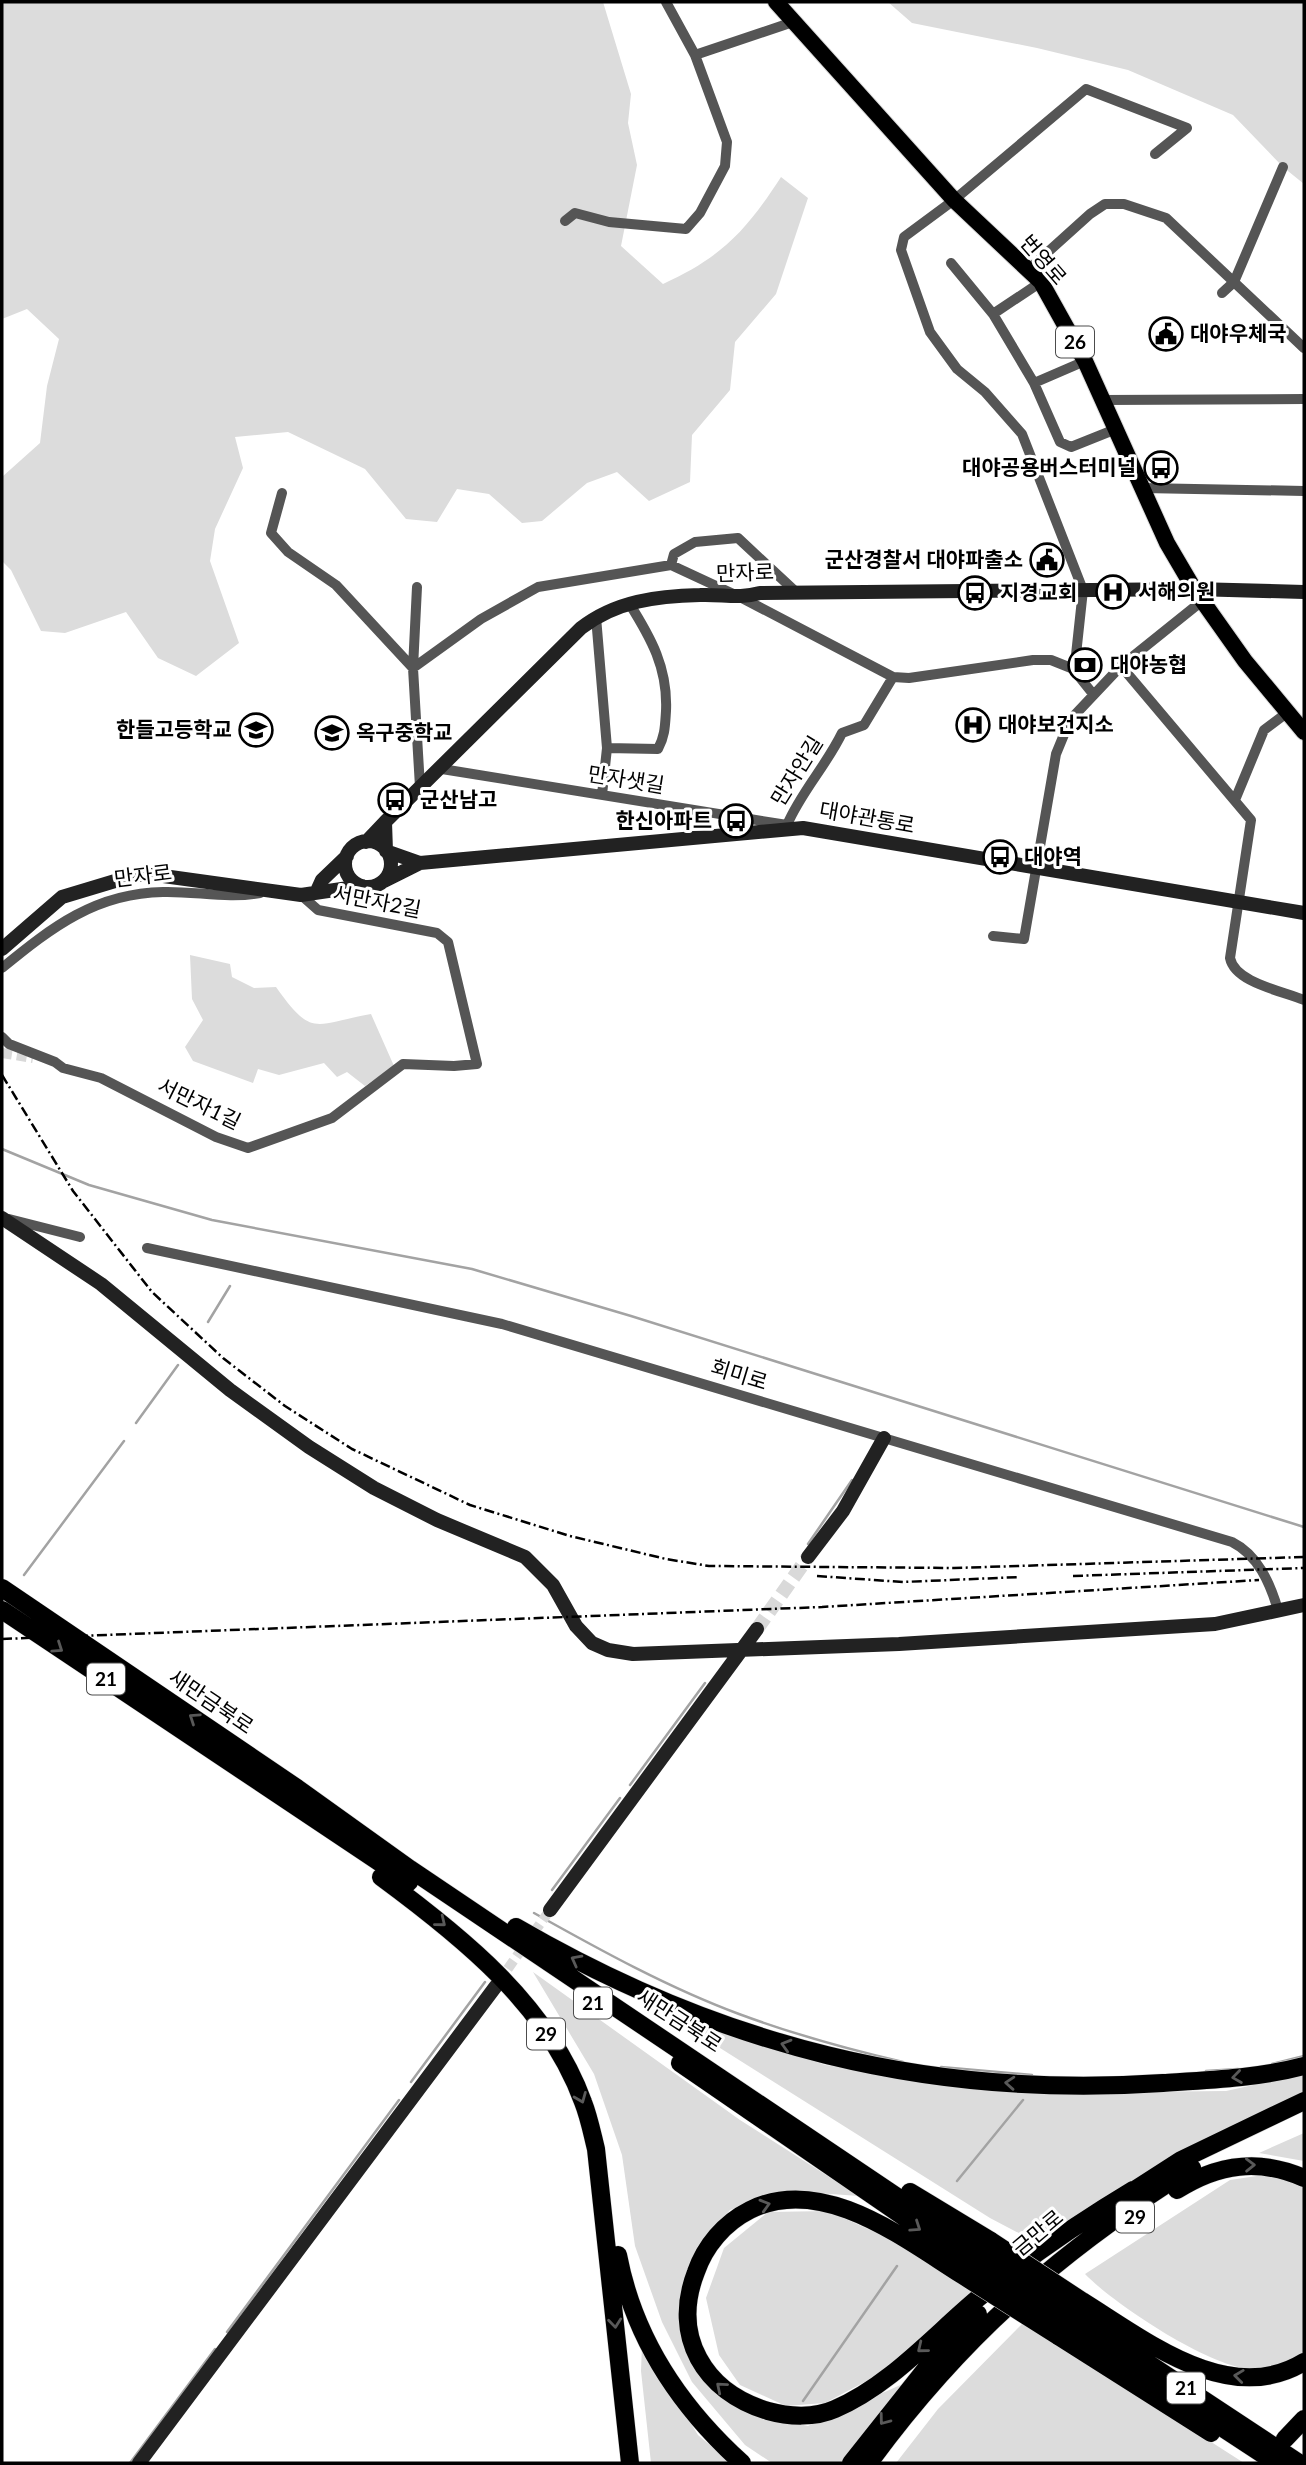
<svg xmlns="http://www.w3.org/2000/svg" width="1306" height="2465" viewBox="0 0 1306 2465" font-family="Lato,'Noto Sans KR',sans-serif">
  <style>
    .green { fill: #dcdcdc }
    .lines { fill: none; stroke-linecap: round; stroke-linejoin: round }
    .stream { stroke: #a3a3a3; stroke-width: 2.5 }
    .street-tunnel { stroke: #d9d9d9; stroke-width: 10; stroke-dasharray: 10 5; stroke-linecap: butt }
    .secondary-tunnel { stroke: #d9d9d9; stroke-width: 14; stroke-dasharray: 14 7; stroke-linecap: butt }
    .primary-casing { stroke: #dbdbdb; stroke-width: 18 }
    .highway-casing { stroke: #dbdbdb; stroke-width: 19 }
    .street { stroke: #555; stroke-width: 10 }
    .secondary { stroke: #222; stroke-width: 14 }
    .primary { stroke: #000; stroke-width: 16 }
    .highway { stroke: #000; stroke-width: 18 }
    .rail { stroke: #000; stroke-width: 2.5; stroke-dasharray: 10 3.5 2 3.5; stroke-linecap: butt }
    .highway-bridge-casing { stroke: #dbdbdb; stroke-width: 19; stroke-linecap: butt }
    .highway-bridge { stroke: #000; stroke-width: 18 }
    .oneway { stroke: #595959 }
    .labels { text-anchor: middle; stroke-width: 6; stroke-linejoin: round; paint-order: stroke }
    .shield { fill: #fff; stroke: #4c4c4c; stroke-width: 2 }
    .shield-label { font-size: 19px; font-weight: bold; fill: #000 }
    .street-label { font-size: 21px; fill: #000; stroke: #fff }
    .poi-label { font-size: 21px; font-weight: bold; fill: #000; stroke: #fff; text-anchor: start }
  </style>
  <rect width="100%" height="100%" fill="#fff"/>
  <path class="green" d="M2,2H603L631,94L628,123L637,165L621,246L663,284C722,257 746,231 781,177L808,198L776,294L735,342L730,390L692,435L690,482L649,501L617,472L587,483L542,521L522,523L489,494L457,489L437,522L406,519L365,469L288,432L235,437L243,468L215,529L210,561L239,643L196,676L158,658L126,612L65,633L41,631L11,570L2,561V477L40,443L47,386L59,339L27,309L2,319Z
    M888,2H1304V184L1283,167L1233,115L1128,70L1037,48L912,23Z
    M190,955L230,964L232,977L254,988L276,987C313,1039 314,1024 371,1014L394,1066L365,1086L347,1072L337,1077L324,1063L279,1075L258,1069L253,1083L193,1061L185,1047L203,1020L192,999Z
    M533,1972L740,2120L859,2196L789,2191L730,2210L696,2249L683,2293L696,2368L729,2403L763,2416L808,2426L905,2383L846,2463H772L745,2445L692,2382L662,2322L635,2246L622,2155L594,2074Z
    M647,2002L825,2065L1022,2093L1226,2091L1304,2074V2093L1034,2241L990,2218Z
    M1304,2133V2161L1259,2153Z
    M1270,2174L1304,2188V2352C1294,2360 1272,2369 1259,2370C1216,2372 1115,2305 1085,2274L1230,2180Z
    M828,2211L899,2243L974,2292L876,2376L825,2403L786,2406L740,2385L719,2355L706,2298L724,2248L768,2212Z
    M1024,2322L1244,2463H896L938,2409Z
    M642,2345L698,2435L731,2463H651L641,2371Z"/>
  <g class="lines">
    <path class="stream" d="M2,1149L89,1185L212,1220L472,1269L631,1316L1304,1527
      M208,1322L230,1286
      M136,1423L178,1365
      M808,1544L852,1480
      M24,1575L124,1441
      M630,1785L705,1683
      M552,1890L620,1798
      M534,1913C600,1950 669,1988 739,2014C793,2034 847,2049 903,2062
      M1272,2064L1304,2056
      M941,2067L1032,2075
      M1206,2071L1238,2069
      M411,2082L485,1982
      M957,2181L1023,2100
      M227,2332L399,2100
      M803,2401L897,2266
      M130,2463L215,2349"/>
    <path class="street-tunnel" d="M2,1053L33,1058
      M499,1981L550,1910"/>
    <path class="secondary-tunnel" d="M757,1629L808,1557"/>
    <defs>
      <path id="primary" d="M776,2L954,200L1041,282L1085,361L1167,543L1194,589L1245,661L1304,732"/>
      <path id="highway" d="M2,1588L297,1788L410,1869L979,2252
        M2,1610L409,1882
        M381,1877C461,1936 548,2005 583,2102C589,2117 592,2133 596,2149L630,2463
        M516,1927C719,2045 928,2099 1163,2083C1210,2080 1259,2078 1304,2066
        M680,2063L971,2263
        M1177,2190C1218,2164 1259,2158 1304,2178
        M910,2192L991,2241
        M1125,2196L1181,2160L1304,2101
        M618,2255C634,2339 679,2406 742,2463
        M962,2275C903,2238 822,2174 750,2210C724,2223 705,2246 696,2272C671,2336 704,2392 768,2411C789,2417 815,2418 835,2409C889,2386 933,2336 977,2299C1027,2258 1078,2223 1133,2190
        M1082,2301C1145,2340 1229,2408 1304,2362
        M1072,2313L1299,2463
        M1064,2324L1276,2463
        M1058,2336L1211,2433
        M1285,2439L1304,2419
        M851,2463L928,2366L978,2314
        M869,2463C961,2337 1060,2251 1192,2168"/>
    </defs>
    <use href="#primary" class="primary-casing"/>
    <use href="#highway" class="highway-casing"/>
    <path class="street" d="M695,55L793,22
      M565,221L575,213L609,222L686,229L700,213L725,166L727,142L695,55L666,2
      M951,263L993,314L1034,383L1060,442L1071,447L1116,429
      M1029,269L1090,214L1105,204H1124L1166,218L1304,348
      M1222,293L1234,282L1283,167
      M993,314L1041,282
      M1034,383L1085,361
      M1103,400L1304,399
      M1143,488L1304,491
      M282,493L271,533L288,552L336,585L413,668L481,619L538,587L671,565L742,598L893,677L909,678L1033,660H1051L1076,670
      M671,565L674,554L695,542L738,538L797,593
      M417,587L413,668L420,787
      M596,617L607,748L602,795
      M1121,666L1251,820L1230,958C1235,983 1283,991 1304,1000
      M1093,694L1077,674L1075,664L1083,590L1022,434L985,392L957,369L930,332L901,250L904,237L954,200L1086,89L1187,128L1155,154
      M607,748L658,749C665,736 665,726 666,711C668,668 651,638 629,603
      M442,769L787,825
      M1235,800L1264,730L1288,712
      M787,825C801,792 826,766 842,733L864,725L893,677
      M993,936L1024,939L1056,754L1070,720L1121,666L1202,601
      M2,968C52,927 96,893 163,892C195,891 228,899 260,893
      M2,1037L9,1044L55,1062L63,1068L101,1078L216,1137L248,1148L332,1118L403,1064L454,1066L477,1064L448,942L437,933L318,910L301,895
      M9,1219L80,1237
      M147,1248L502,1324L1232,1542C1258,1555 1270,1583 1278,1610"/>
    <path class="secondary" d="M385,822L581,628C616,601 657,596 700,595C722,594 739,599 760,593L1194,589L1304,592
      M345 864a23 23 0 1 1 46 0a23 23 0 1 1-46 0Z
      M366,842L385,822L386,851L420,863L384,881
      M420,863L803,828L1304,913
      M317,891L322,880L347,856
      M2,949L62,897L135,875H156L301,895L362,886
      M2,1218L101,1284L230,1390L309,1447L374,1488L437,1520L525,1557L553,1585L576,1626L592,1643L608,1650L633,1654L899,1644L1215,1624L1304,1605
      M808,1557L843,1511L884,1438
      M550,1910L757,1629
      M139,2463L496,1986"/>
    <use href="#primary" class="primary"/>
    <use href="#highway" class="highway"/>
    <path class="rail" d="M2,1075L73,1191L152,1292L223,1358L285,1406L352,1449L470,1505L570,1536L666,1559L709,1566L954,1568L1304,1557
      M817,1576L903,1582L1020,1577
      M1073,1576L1304,1568
      M2,1639L822,1607L1259,1580"/>
    <defs>
      <path id="highway-bridge" d="M991,2241L1082,2301
        M979,2252L1072,2313
        M971,2263L1064,2324
        M962,2275L1058,2336"/>
    </defs>
    <use href="#highway-bridge" class="highway-bridge-casing"/>
    <use href="#highway-bridge" class="highway-bridge"/>
  </g>
  <defs><path id="oneway-chevron" d="M-2-3.5L2.5 0L-2 3.5" fill="none" stroke-width="1.6" stroke-linecap="round" stroke-linejoin="round" transform="scale(1.75)"/></defs>
  <g class="oneway">
    <use href="#oneway-chevron" transform="translate(58 1648) rotate(34)"/>
    <use href="#oneway-chevron" transform="translate(194 1718) rotate(-146)"/>
    <use href="#oneway-chevron" transform="translate(441 1922) rotate(39)"/>
    <use href="#oneway-chevron" transform="translate(576 1960) rotate(-152)"/>
    <use href="#oneway-chevron" transform="translate(786 2045) rotate(-164)"/>
    <use href="#oneway-chevron" transform="translate(1237 2077) rotate(172)"/>
    <use href="#oneway-chevron" transform="translate(1010 2083) rotate(-176)"/>
    <use href="#oneway-chevron" transform="translate(581 2098) rotate(68)"/>
    <use href="#oneway-chevron" transform="translate(1250 2165) rotate(-1)"/>
    <use href="#oneway-chevron" transform="translate(765 2205) rotate(-16)"/>
    <use href="#oneway-chevron" transform="translate(916 2227) rotate(34)"/>
    <use href="#oneway-chevron" transform="translate(615 2323) rotate(84)"/>
    <use href="#oneway-chevron" transform="translate(922 2348) rotate(141)"/>
    <use href="#oneway-chevron" transform="translate(1239 2376) rotate(-173)"/>
    <use href="#oneway-chevron" transform="translate(721 2387) rotate(-140)"/>
    <use href="#oneway-chevron" transform="translate(884 2420) rotate(127)"/>
  </g>
  <defs>
    <symbol id="civic-ring" viewBox="-11 -11 22 22"><circle r="9.5" fill="#fff" stroke="#000" stroke-width="1.5"/><path d="M-.6-6.5H3V-4.5H.6V-3L4-1V1h2V6H-6V1h2V-1L-.6-3ZM-1.2 2.5V6h2.4V2.5Z" fill="#000"/></symbol>
    <symbol id="bus-ring" viewBox="-11 -11 22 22"><circle r="9.5" fill="#fff" stroke="#000" stroke-width="1.5"/><path d="M-5-6H5V4H4V6H2V4H-2V6H-4V4H-5ZM-3.5-4V0h7V-4ZM-3.5 1.2v1.5H-2V1.2ZM2 1.2v1.5H3.5V1.2Z" fill="#000"/></symbol>
    <symbol id="hospital-ring" viewBox="-11 -11 22 22"><circle r="9.5" fill="#fff" stroke="#000" stroke-width="1.5"/><path d="M-5-5h3v3.5h4V-5h3V5h-3V1.5h-4V5h-3Z" fill="#000"/></symbol>
    <symbol id="bank-ring" viewBox="-11 -11 22 22"><circle r="9.5" fill="#fff" stroke="#000" stroke-width="1.5"/><path d="M-6-4H6V4H-6ZM0-2.3a2.3 2.3 0 1 0 0 4.6a2.3 2.3 0 1 0 0-4.6Z" fill="#000"/></symbol>
    <symbol id="school-ring" viewBox="-11 -11 22 22"><circle r="9.5" fill="#fff" stroke="#000" stroke-width="1.5"/><path d="M0-5L7-2L0 1L-7-2ZM-4 1L0 2.5L4 1V4Q0 6-4 4Z" fill="#000"/></symbol>
  </defs>
  <g fill-rule="evenodd">
    <use href="#civic-ring" x="1147" y="315" width="38" height="38"/>
    <use href="#bus-ring" x="1142" y="449" width="38" height="38"/>
    <use href="#civic-ring" x="1028" y="541" width="38" height="38"/>
    <use href="#hospital-ring" x="1094" y="573" width="38" height="38"/>
    <use href="#bus-ring" x="956" y="574" width="38" height="38"/>
    <use href="#bank-ring" x="1066" y="646" width="38" height="38"/>
    <use href="#hospital-ring" x="954" y="706" width="38" height="38"/>
    <use href="#school-ring" x="237" y="711" width="38" height="38"/>
    <use href="#school-ring" x="313" y="714" width="38" height="38"/>
    <use href="#bus-ring" x="376" y="781" width="38" height="38"/>
    <use href="#bus-ring" x="717" y="802" width="38" height="38"/>
    <use href="#bus-ring" x="981" y="838" width="38" height="38"/>
  </g>
  <g class="labels">
    <g class="shield">
      <rect x="1056" y="326.5" width="38" height="31" rx="5"/>
      <rect x="87" y="1663.5" width="38" height="31" rx="5"/>
      <rect x="574" y="1987.5" width="38" height="31" rx="5"/>
      <rect x="527" y="2018.5" width="38" height="31" rx="5"/>
      <rect x="1116" y="2201.5" width="38" height="31" rx="5"/>
      <rect x="1167" y="2372.5" width="38" height="31" rx="5"/>
    </g>
    <g class="shield-label">
      <text x="1075" y="349">26</text>
      <text x="106" y="1686">21</text>
      <text x="593" y="2010">21</text>
      <text x="546" y="2041">29</text>
      <text x="1135" y="2224">29</text>
      <text x="1186" y="2395">21</text>
    </g>
    <g class="street-label">
      <text transform="translate(1043 260) rotate(49)" y="7">번영로</text>
      <text transform="translate(745 573) rotate(-2)" y="7">만자로</text>
      <text transform="translate(797 771) rotate(-58)" y="7">만자안길</text>
      <text transform="translate(626 780) rotate(9)" y="7">만자샛길</text>
      <text transform="translate(867 818) rotate(10)" y="7">대야관통로</text>
      <text transform="translate(143 876) rotate(-7)" y="7">만자로</text>
      <text transform="translate(377 902) rotate(11)" y="7">서만자2길</text>
      <text transform="translate(199 1104) rotate(26)" y="7">서만자1길</text>
      <text transform="translate(739 1375) rotate(17)" y="7">회미로</text>
      <text transform="translate(211 1702) rotate(34)" y="7">새만금북로</text>
      <text transform="translate(679 2021) rotate(33)" y="7">새만금북로</text>
      <text transform="translate(1038 2233) rotate(-40)" y="7">금만로</text>
    </g>
    <g class="poi-label">
      <text x="1190" y="341">대야우체국</text>
      <text x="1136" y="475" text-anchor="end">대야공용버스터미널</text>
      <text x="1023" y="567" text-anchor="end">군산경찰서 대야파출소</text>
      <text x="1138" y="599">서해의원</text>
      <text x="1000" y="600">지경교회</text>
      <text x="1110" y="672">대야농협</text>
      <text x="998" y="732">대야보건지소</text>
      <text x="232" y="737" text-anchor="end">한들고등학교</text>
      <text x="356" y="740">옥구중학교</text>
      <text x="420" y="807">군산남고</text>
      <text x="712" y="828" text-anchor="end">한신아파트</text>
      <text x="1024" y="864">대야역</text>
    </g>
  </g>
  <rect width="1306" height="2465" fill="none" stroke="#000000" stroke-width="7"/>
</svg>
